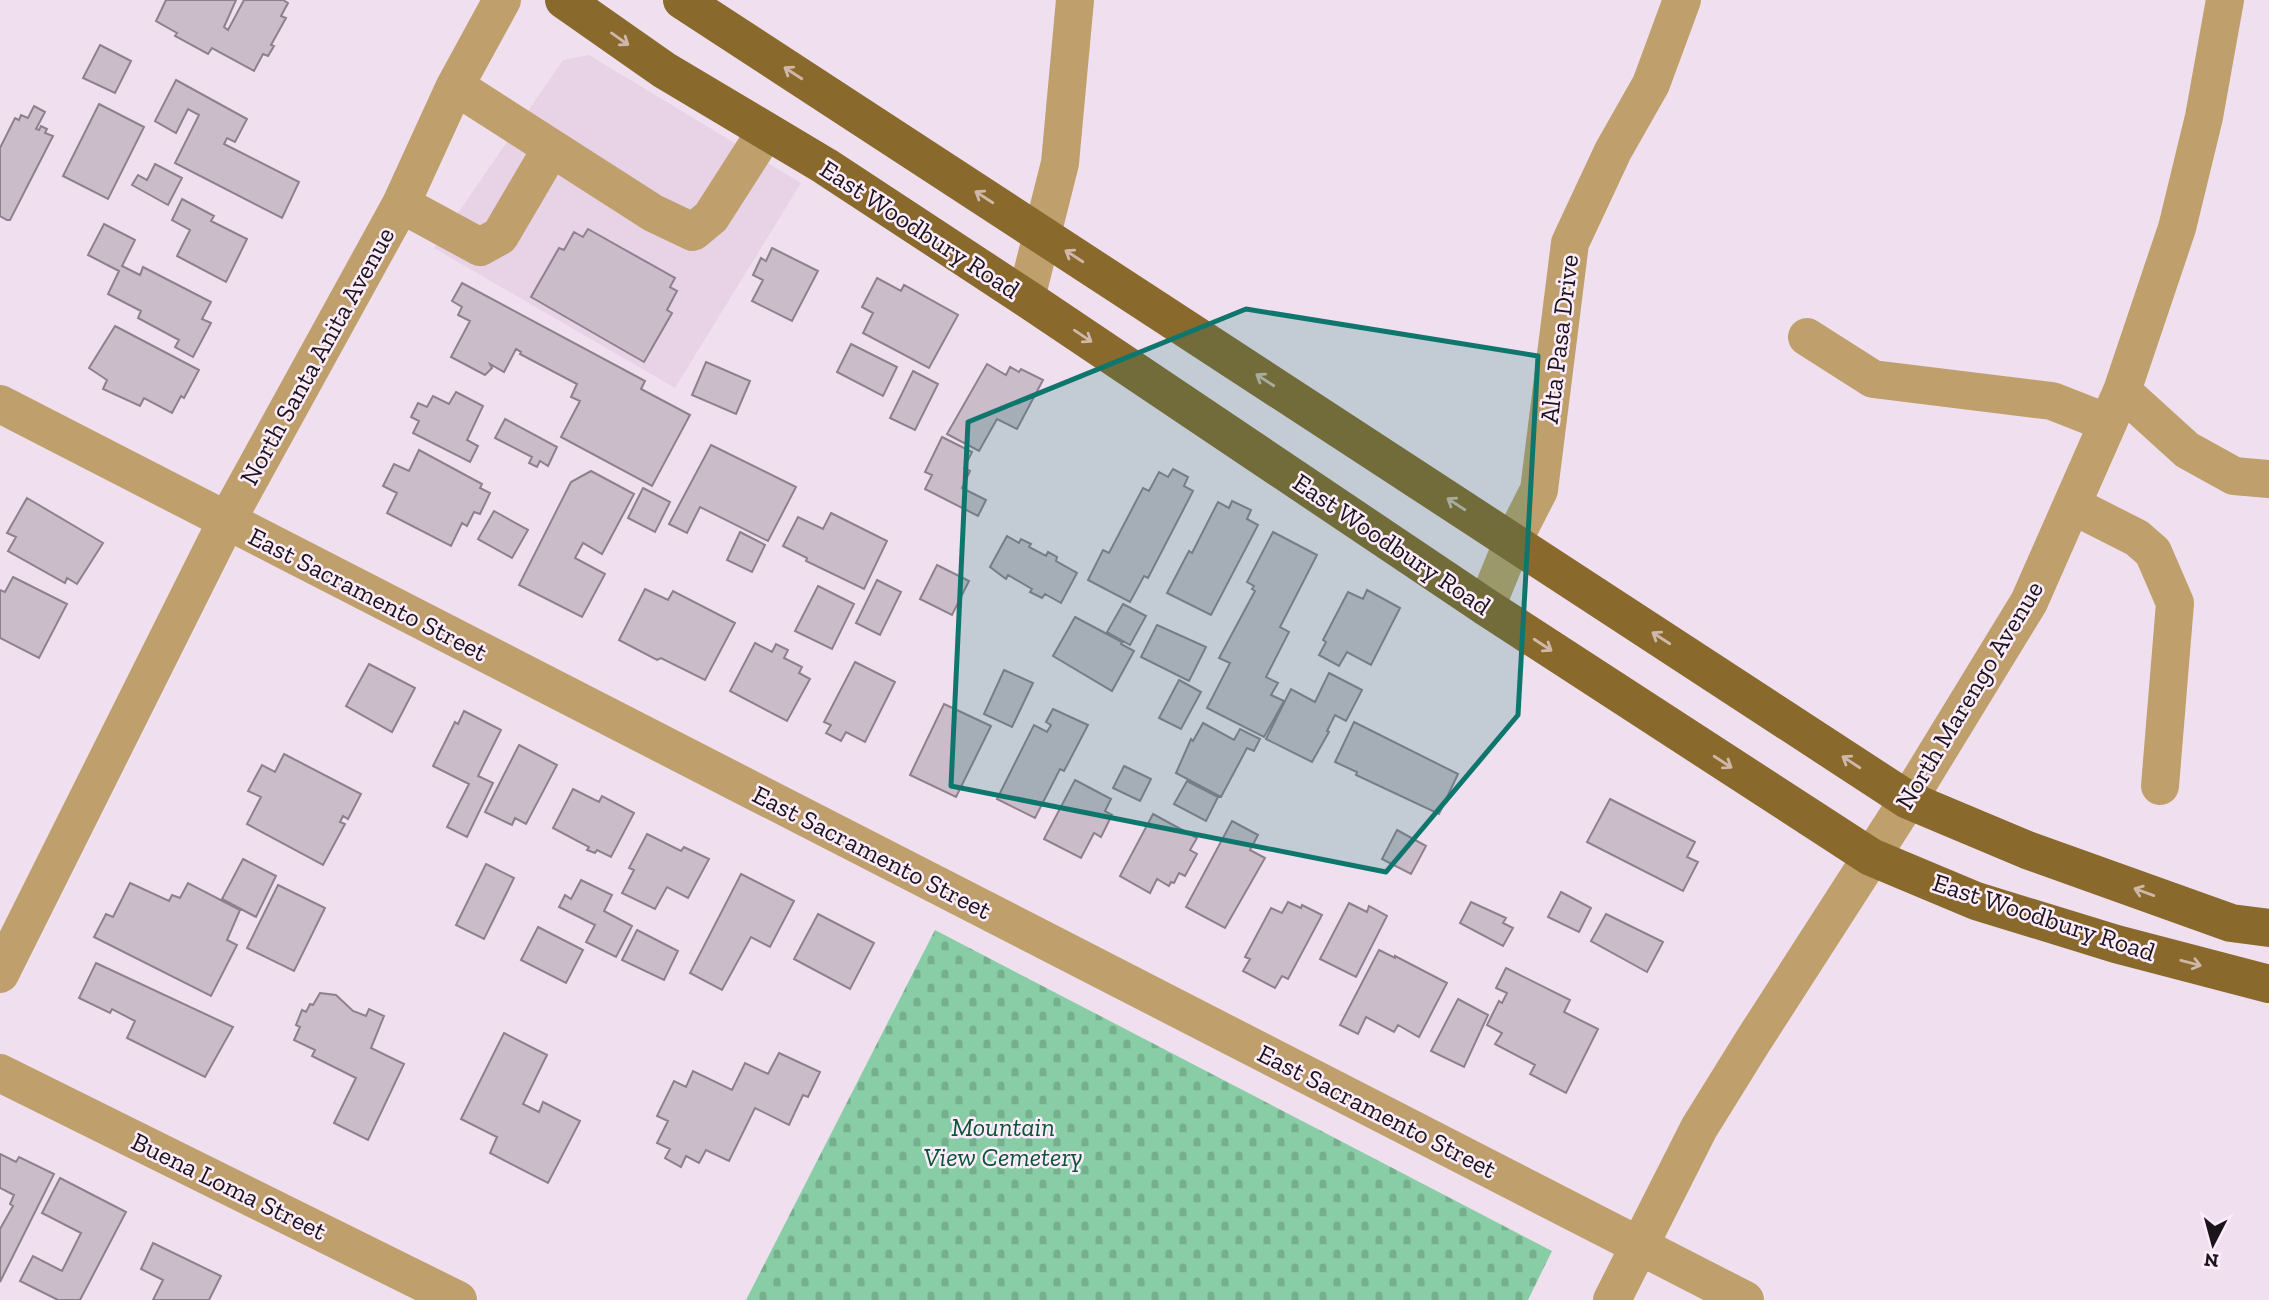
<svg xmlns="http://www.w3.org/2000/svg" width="2269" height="1300" viewBox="0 0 2269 1300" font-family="'Zilla Slab',serif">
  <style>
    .built { fill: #e8d2e6 }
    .cemetery { fill: url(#cemetery-stones) }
    .building { fill: #cbbcca; stroke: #8e808d; stroke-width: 2 }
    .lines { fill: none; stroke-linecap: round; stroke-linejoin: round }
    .minor { stroke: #bfa06c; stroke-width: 38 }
    .major { stroke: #8a692c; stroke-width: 38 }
    .oneway { stroke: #cfb8a9 }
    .marked { fill: #0f766e; fill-opacity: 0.2; stroke: #0f766e; stroke-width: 5; stroke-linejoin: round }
    .labels { text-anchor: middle; stroke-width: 5; stroke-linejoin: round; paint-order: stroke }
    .street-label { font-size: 26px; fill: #1a151a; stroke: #fdedfc }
    .park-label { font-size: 26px; font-style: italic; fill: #0c5434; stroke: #fdedfc }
  </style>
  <defs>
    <pattern id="cemetery-stones" width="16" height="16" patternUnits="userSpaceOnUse" patternTransform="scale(1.75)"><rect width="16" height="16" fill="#89cda6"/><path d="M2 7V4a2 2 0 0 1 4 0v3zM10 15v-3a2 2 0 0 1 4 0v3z" fill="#76af8e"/></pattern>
  </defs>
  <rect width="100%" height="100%" fill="#f0e0ef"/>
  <path class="built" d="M589,55L801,183L675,388L434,248L563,60Z"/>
  <path class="cemetery" d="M935,930L1552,1251L1528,1300H746Z"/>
  <path class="building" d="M166,0H236L224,27L228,30L244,0H283L288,3L281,16L286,18L271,45L274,46L268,56L263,54L254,71L212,48L208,54L175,36L177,33L156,21Z
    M100,45L131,61L115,93L83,78Z
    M176,80L247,119L235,142L227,138L224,144L299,182L282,218L175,163L199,115L188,109L176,133L155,121Z
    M99,104L144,127L108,199L63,176Z
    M34,106L45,112L36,129L39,130L41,126L47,129L45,133L53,136L10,220H7L0,216V148L15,118L19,120L21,115L28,118Z
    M155,164L182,178L168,205L132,185L138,175L147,180Z
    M182,199L214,216L211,221L247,239L226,282L177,256L190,230L172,220Z
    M104,224L135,240L122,266L140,275L143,267L211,302L202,319L211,323L193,357L175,347L179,340L138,318L141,311L108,294L119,271L88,255Z
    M588,229L675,278L670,287L677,291L667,310L672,313L644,362L531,297L559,248L564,250L574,232L583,237Z
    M772,248L818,271L792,321L752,301L763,280L753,275L761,258L766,261Z
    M877,278L901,291L904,285L958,315L929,368L863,333L873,313L862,307Z
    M462,283L645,381L641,389L690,415L652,486L561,437L580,401L571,397L577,384L520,354L521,352L516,349L504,372L490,364L492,368L485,375L451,357L470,321L458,315L462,307L452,301Z
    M115,326L199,370L184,398L181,396L172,413L144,398L140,406L103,389L107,380L89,368Z
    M851,344L897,367L883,396L837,372Z
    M706,362L750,381L736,414L692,395Z
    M987,364L1006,375L1010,367L1019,372L1021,369L1043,380L1017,429L997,419L979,451L947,434Z
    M913,371L938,384L915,430L890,418Z
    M456,392L483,406L467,440L478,446L470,462L413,433L419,421L411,417L418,403L427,407L433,396L449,404Z
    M505,419L557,447L548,466L540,461L537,467L529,463L532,457L495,438Z
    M942,437L972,452L964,468L970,471L962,488L986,500L978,516L925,489L932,475L925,472Z
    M711,445L796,487L768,541L700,507L687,533L669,524Z
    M419,450L482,484L480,488L490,493L480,514L474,512L467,526L462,523L451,546L387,513L397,493L383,486L394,464L409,471Z
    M1173,469L1188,477L1184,486L1193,491L1148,578L1144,576L1130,602L1088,580L1103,550L1109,553L1143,488L1149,491L1159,472L1168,477Z
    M591,471L634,494L602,554L583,543L575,558L605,574L582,617L519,585L571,482Z
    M643,488L670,502L655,532L628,518Z
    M27,498L103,543L77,584L67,578L65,583L8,551L16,537L7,533Z
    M1232,501L1251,510L1247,519L1258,525L1211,615L1167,593L1189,551L1192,553L1218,502L1229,508Z
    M494,511L528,530L512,558L478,539Z
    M831,513L887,541L864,589L806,561L807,558L783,546L798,517L823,529Z
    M740,532L765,545L752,572L727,560Z
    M1273,532L1317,555L1280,627L1289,632L1266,677L1278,683L1271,695L1284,701L1264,737L1207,708L1230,663L1219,658L1255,591L1252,589L1254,586L1247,582Z
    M1007,536L1019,543L1021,539L1031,544L1029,547L1046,556L1048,552L1057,557L1056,561L1077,573L1061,603L1045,594L1042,598L1030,592L1032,589L1008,575L1006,579L990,567Z
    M937,565L969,581L952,615L920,599Z
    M13,577L67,604L39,658L0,638V590L5,592Z
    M877,580L901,592L880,635L856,623Z
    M818,586L854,604L832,649L795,631Z
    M645,589L668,600L673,591L735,623L705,680L661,658L657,660L619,640Z
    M1367,590L1400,608L1371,665L1347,652L1339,666L1319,655L1326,642L1323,640L1348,592L1363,599Z
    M1123,604L1146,616L1130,645L1107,632Z
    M1075,617L1122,642L1121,644L1134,651L1112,691L1053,656Z
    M1157,625L1206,647L1189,681L1141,657Z
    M755,643L772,652L776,644L788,650L784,658L802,667L799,673L810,679L787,721L730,691Z
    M855,662L895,682L865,742L846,732L841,741L826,733L831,725L824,722Z
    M369,664L415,688L392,732L346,706Z
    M1004,670L1033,683L1012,727L984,714Z
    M1329,673L1362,690L1346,721L1335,715L1327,731L1329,732L1312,762L1266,739L1291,689L1315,702Z
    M1179,680L1201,692L1181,729L1159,718Z
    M944,704L991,726L956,797L910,775Z
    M1053,709L1088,725L1064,771L1060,769L1035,818L997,799L1034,725L1047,732L1051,725L1046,722Z
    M464,711L501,730L478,776L493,783L467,837L447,827L469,784L433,766L455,722L458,724Z
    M1354,722L1458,774L1439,814L1356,775L1357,772L1335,762Z
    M1203,723L1234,740L1240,729L1260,739L1254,751L1247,748L1221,797L1176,773L1191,739L1193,741Z
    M519,745L557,765L526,824L515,818L512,825L485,812Z
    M284,754L361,794L348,819L343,816L340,822L345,824L323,865L247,824L261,797L248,791L262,765L275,772Z
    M1124,766L1151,779L1140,801L1113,788Z
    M1075,780L1111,799L1105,811L1112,815L1101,837L1094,833L1081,858L1044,839Z
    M1187,781L1218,797L1206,821L1174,804Z
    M573,789L599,802L602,796L634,813L611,857L597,850L595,853L587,850L589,847L553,828Z
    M1610,799L1695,842L1687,857L1698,862L1683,891L1587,842Z
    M1153,814L1197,838L1190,850L1197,854L1185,876L1179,873L1174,883L1171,882L1169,886L1157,879L1150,893L1120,876Z
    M1232,821L1258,835L1250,850L1265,858L1225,928L1186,907Z
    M1397,830L1426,846L1411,874L1382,859Z
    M647,834L681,851L684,847L709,859L688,898L667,887L655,909L622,893L634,870L629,868Z
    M243,859L276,876L256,917L222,899Z
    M486,864L514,878L484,939L456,925Z
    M741,874L794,901L770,947L751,937L722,990L690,973Z
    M581,880L612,895L604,911L632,926L616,957L586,942L595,925L559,907L565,895L571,899Z
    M130,883L169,901L172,895L180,898L188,883L240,910L227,940L237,945L211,996L94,937L106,914L113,917Z
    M278,885L325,908L294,971L247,948Z
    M1561,892L1591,908L1579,932L1548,917Z
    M1288,902L1301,908L1302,905L1322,915L1288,979L1282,976L1275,988L1243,971L1250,959L1245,957L1271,908L1282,913Z
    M1471,902L1506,918L1503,923L1513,928L1503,946L1460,923Z
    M1349,903L1367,912L1369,906L1387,916L1356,977L1320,959Z
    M818,914L874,943L850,989L794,959Z
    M1606,914L1663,942L1647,972L1591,941Z
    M538,927L583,950L566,983L521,960Z
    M637,930L678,951L664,980L622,960Z
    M1379,950L1395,958V956L1447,983L1419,1037L1398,1025L1394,1032L1366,1017L1358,1034L1340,1025Z
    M96,963L233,1027L205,1077L127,1038L135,1021L112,1009L110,1013L79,998Z
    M1506,968L1570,1000L1564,1012L1598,1029L1566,1093L1530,1074L1535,1065L1495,1044L1502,1033L1487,1025L1499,1001L1502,1003L1507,993L1496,988Z
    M320,993L336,995L353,1011L366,1016L369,1009L384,1016L371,1048L404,1064L368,1140L334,1123L356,1078L312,1056L315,1050L294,1040L300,1027L296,1025L302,1010L306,1012L310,1004L313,1005Z
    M1458,999L1488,1015L1464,1067L1431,1051Z
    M504,1033L547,1055L523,1104L539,1112L543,1102L580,1121L548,1183L490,1153L497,1137L461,1119Z
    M779,1053L820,1072L808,1097L803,1095L789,1125L755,1108L729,1161L706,1150L699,1163L686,1156L681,1167L665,1158L670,1149L657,1143L668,1121L657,1116L674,1081L686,1087L693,1071L732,1090L745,1063L768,1074Z
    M0,1154L16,1162L19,1157L54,1174L0,1282V1229L13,1206L10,1204L14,1195L0,1188Z
    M60,1178L126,1212L80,1300H58L20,1281L33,1256L62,1271L81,1233L42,1213Z
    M153,1243L221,1276L209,1300H153L163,1280L141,1269Z"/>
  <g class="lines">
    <path class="minor" d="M455,86L653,213L693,232L711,217L766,131
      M401,204L480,247L500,236L551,149
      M1026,298L1060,163L1075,0
      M1807,337L1873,379L2052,401L2108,423
      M2122,391L2187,450L2234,476L2269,479
      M0,404L1745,1300
      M2072,505L2137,538L2153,552L2175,603L2160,786
      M1486,607L1513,541L1539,490L1570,243L1613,151L1651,84L1682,0
      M0,974L226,522L401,204L455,86L502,0
      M0,1073L458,1300
      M1612,1300L1699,1128L1753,1041L1908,800L2029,602L2122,391L2177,228L2204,117L2225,0"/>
    <path class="major" d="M564,0L664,70L825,166L1026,298L1486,607L1871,857L1976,901L2116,944L2269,984
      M682,0L1908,800L2027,850L2231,923L2269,928"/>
  </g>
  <defs><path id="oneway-shaft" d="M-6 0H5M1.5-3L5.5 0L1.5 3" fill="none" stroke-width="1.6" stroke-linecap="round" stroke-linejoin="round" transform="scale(1.75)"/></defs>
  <g class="oneway">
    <use href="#oneway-shaft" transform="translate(620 39) rotate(35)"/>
    <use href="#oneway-shaft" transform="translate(793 73) rotate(-147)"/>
    <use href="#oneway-shaft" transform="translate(984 197) rotate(-147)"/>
    <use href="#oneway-shaft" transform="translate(1074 256) rotate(-147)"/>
    <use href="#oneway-shaft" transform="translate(1083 336) rotate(34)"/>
    <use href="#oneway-shaft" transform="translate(1265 380) rotate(-147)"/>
    <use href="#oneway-shaft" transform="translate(1456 504) rotate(-147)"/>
    <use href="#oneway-shaft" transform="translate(1661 638) rotate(-147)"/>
    <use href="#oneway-shaft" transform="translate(1543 645) rotate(33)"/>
    <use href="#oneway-shaft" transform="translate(1723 762) rotate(33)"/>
    <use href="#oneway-shaft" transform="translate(1851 762) rotate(-147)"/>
    <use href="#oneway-shaft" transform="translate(2144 892) rotate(-160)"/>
    <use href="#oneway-shaft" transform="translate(2191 963) rotate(15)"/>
  </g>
  <path class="marked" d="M1246,309L1538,356L1518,715L1386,872L951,786L968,422Z"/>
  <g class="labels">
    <g class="street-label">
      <text transform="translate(920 229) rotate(33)" y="9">East Woodbury Road</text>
      <text transform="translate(1559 339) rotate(-83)" y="9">Alta Pasa Drive</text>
      <text transform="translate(317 356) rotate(-61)" y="9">North Santa Anita Avenue</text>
      <text transform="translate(1392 544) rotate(34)" y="9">East Woodbury Road</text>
      <text transform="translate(368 594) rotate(27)" y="9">East Sacramento Street</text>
      <text transform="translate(1969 695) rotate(-59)" y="9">North Marengo Avenue</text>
      <text transform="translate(872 852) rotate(27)" y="9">East Sacramento Street</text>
      <text transform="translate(2044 917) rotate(18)" y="9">East Woodbury Road</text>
      <text transform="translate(1377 1111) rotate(27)" y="9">East Sacramento Street</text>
      <text transform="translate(229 1186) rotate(26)" y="9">Buena Loma Street</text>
    </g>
    <g class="park-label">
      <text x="1003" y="1136">Mountain<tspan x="1003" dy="30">View Cemetery</tspan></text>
    </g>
  </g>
  <g transform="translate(2213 1244) rotate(186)" stroke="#fdedfc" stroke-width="5" paint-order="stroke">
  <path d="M0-5L12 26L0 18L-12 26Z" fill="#1a151a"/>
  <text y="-10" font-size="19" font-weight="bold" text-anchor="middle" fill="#1a151a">N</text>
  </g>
</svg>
